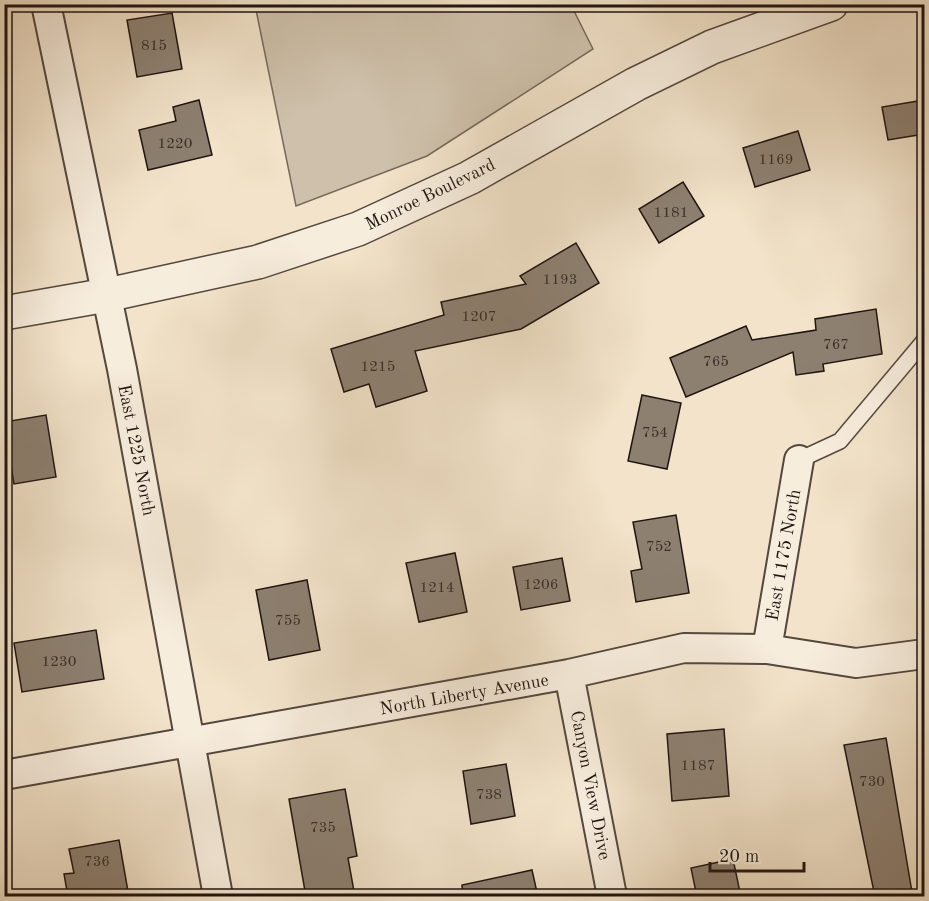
<svg xmlns="http://www.w3.org/2000/svg" width="929" height="901" viewBox="0 0 929 901" font-family="'Old Standard TT',serif">
  <style>
    .green { fill: #cec0aa; stroke: #766a5d; stroke-width: 1.5 }
    .building { fill: #8d8071; stroke: #1f1410; stroke-width: 1.5 }
    .lines { fill: none; stroke-linecap: round; stroke-linejoin: round }
    .service-casing { stroke: #54483e; stroke-width: 18 }
    .minor-casing { stroke: #54483e; stroke-width: 32 }
    .tertiary-casing { stroke: #54483e; stroke-width: 36 }
    .service { stroke: #f7eddd; stroke-width: 15 }
    .minor { stroke: #f7eddd; stroke-width: 28 }
    .tertiary { stroke: #f7eddd; stroke-width: 33 }
    .labels { text-anchor: middle; stroke-width: 5; stroke-linejoin: round; paint-order: stroke }
    .number-label { font-size: 15px; fill: #3a2f28 }
    .street-label { font-size: 18px; fill: #1f1410; stroke: #f7eddd }
  </style>
  <rect width="100%" height="100%" fill="#f2e3ca"/>
  <filter id="stains"><feTurbulence type="fractalNoise" baseFrequency=".00333" numOctaves="4"/><feColorMatrix values="0 0 0 0 .2 0 0 0 0 .09 0 0 0 0 .02 0 0 0 .5 -.17"/></filter>
  <radialGradient id="worn" r=".72"><stop offset=".6" stop-color="#630" stop-opacity="0"/><stop offset="1" stop-color="#630" stop-opacity=".3"/></radialGradient>
  <path class="green" d="M255,5H571L593,49L427,156L296,206Z"/>
  <path class="building" d="M172,13L182,69L137,77L127,20Z
    M199,100L212,155L148,170L139,130L176,121L173,107Z
    M924,100V134L888,140L882,107Z
    M798,131L810,170L755,187L743,148Z
    M683,182L704,216L659,243L639,209Z
    M576,243L599,283L521,329L415,351L427,391L376,407L369,384L344,392L331,349L444,315L441,302L526,284L520,276Z
    M876,309L882,354L823,364L824,371L796,375L793,352L686,397L670,358L746,326L752,340L816,330L815,319Z
    M642,395L681,403L667,469L628,461Z
    M46,415L56,477L14,484L4,422Z
    M676,515L689,593L636,602L631,571L642,569L633,522Z
    M455,553L467,612L419,622L406,563Z
    M562,558L570,601L521,610L513,567Z
    M307,580L320,650L269,660L256,590Z
    M96,630L104,679L22,692L14,643Z
    M724,729L729,796L672,801L667,734Z
    M886,738L912,892L875,897L844,745Z
    M506,764L515,816L471,824L463,771Z
    M345,789L357,856L348,858L355,897H306L289,799Z
    M119,840L129,897H68L64,874L74,873L69,849Z
    M733,859L741,897H697L691,868Z
    M532,870L538,897H463L462,885Z"/>
  <g class="lines">
    <defs>
      <path id="service" d="M799,460L840,441L924,341"/>
      <path id="minor" d="M46,4L122,369L218,896
        M767,649L799,460
        M569,674L612,896
        M4,775L569,674L684,648L767,649L856,663L924,654"/>
      <path id="tertiary" d="M4,313L107,295L258,262L358,229L469,178L636,84L712,47L831,4"/>
    </defs>
    <use href="#service" class="service-casing"/>
    <use href="#minor" class="minor-casing"/>
    <use href="#tertiary" class="tertiary-casing"/>
    <use href="#service" class="service"/>
    <use href="#minor" class="minor"/>
    <use href="#tertiary" class="tertiary"/>
  </g>
  <g class="labels">
    <g class="number-label">
      <text x="154" y="50">815</text>
      <text x="175" y="148">1220</text>
      <text x="776" y="164">1169</text>
      <text x="671" y="217">1181</text>
      <text x="560" y="284">1193</text>
      <text x="479" y="321">1207</text>
      <text x="836" y="349">767</text>
      <text x="716" y="366">765</text>
      <text x="378" y="371">1215</text>
      <text x="655" y="437">754</text>
      <text x="659" y="551">752</text>
      <text x="541" y="589">1206</text>
      <text x="437" y="592">1214</text>
      <text x="288" y="625">755</text>
      <text x="59" y="666">1230</text>
      <text x="698" y="770">1187</text>
      <text x="872" y="786">730</text>
      <text x="489" y="799">738</text>
      <text x="323" y="832">735</text>
      <text x="97" y="866">736</text>
    </g>
    <g class="street-label">
      <text transform="translate(430 194) rotate(-26)" y="6">Monroe Boulevard</text>
      <text transform="translate(137 450) rotate(79)" y="6">East 1225 North</text>
      <text transform="translate(783 555) rotate(-80)" y="6">East 1175 North</text>
      <text transform="translate(464 694) rotate(-10)" y="6">North Liberty Avenue</text>
      <text transform="translate(591 785) rotate(79)" y="6">Canyon View Drive</text>
    </g>
  </g>
  <rect width="929" height="901" fill="none" stroke="#f2e3ca" stroke-width="24"/>
  <rect x="6" y="6" width="917" height="889" fill="none" stroke="#1f1410" stroke-width="3"/>
  <rect x="12" y="12" width="905" height="877" fill="none" stroke="#1f1410" stroke-width="1.5"/>
  <path d="M710 862v9h94v-9" fill="none" stroke="#1f1410" stroke-width="3"/>
  <text x="719" y="862" font-size="18" fill="#1f1410" stroke="#f7eddd" stroke-width="4.5" paint-order="stroke">20 m</text>
  <rect width="100%" height="100%" filter="url(#stains)"/>
  <rect width="100%" height="100%" fill="url(#worn)"/>
</svg>
